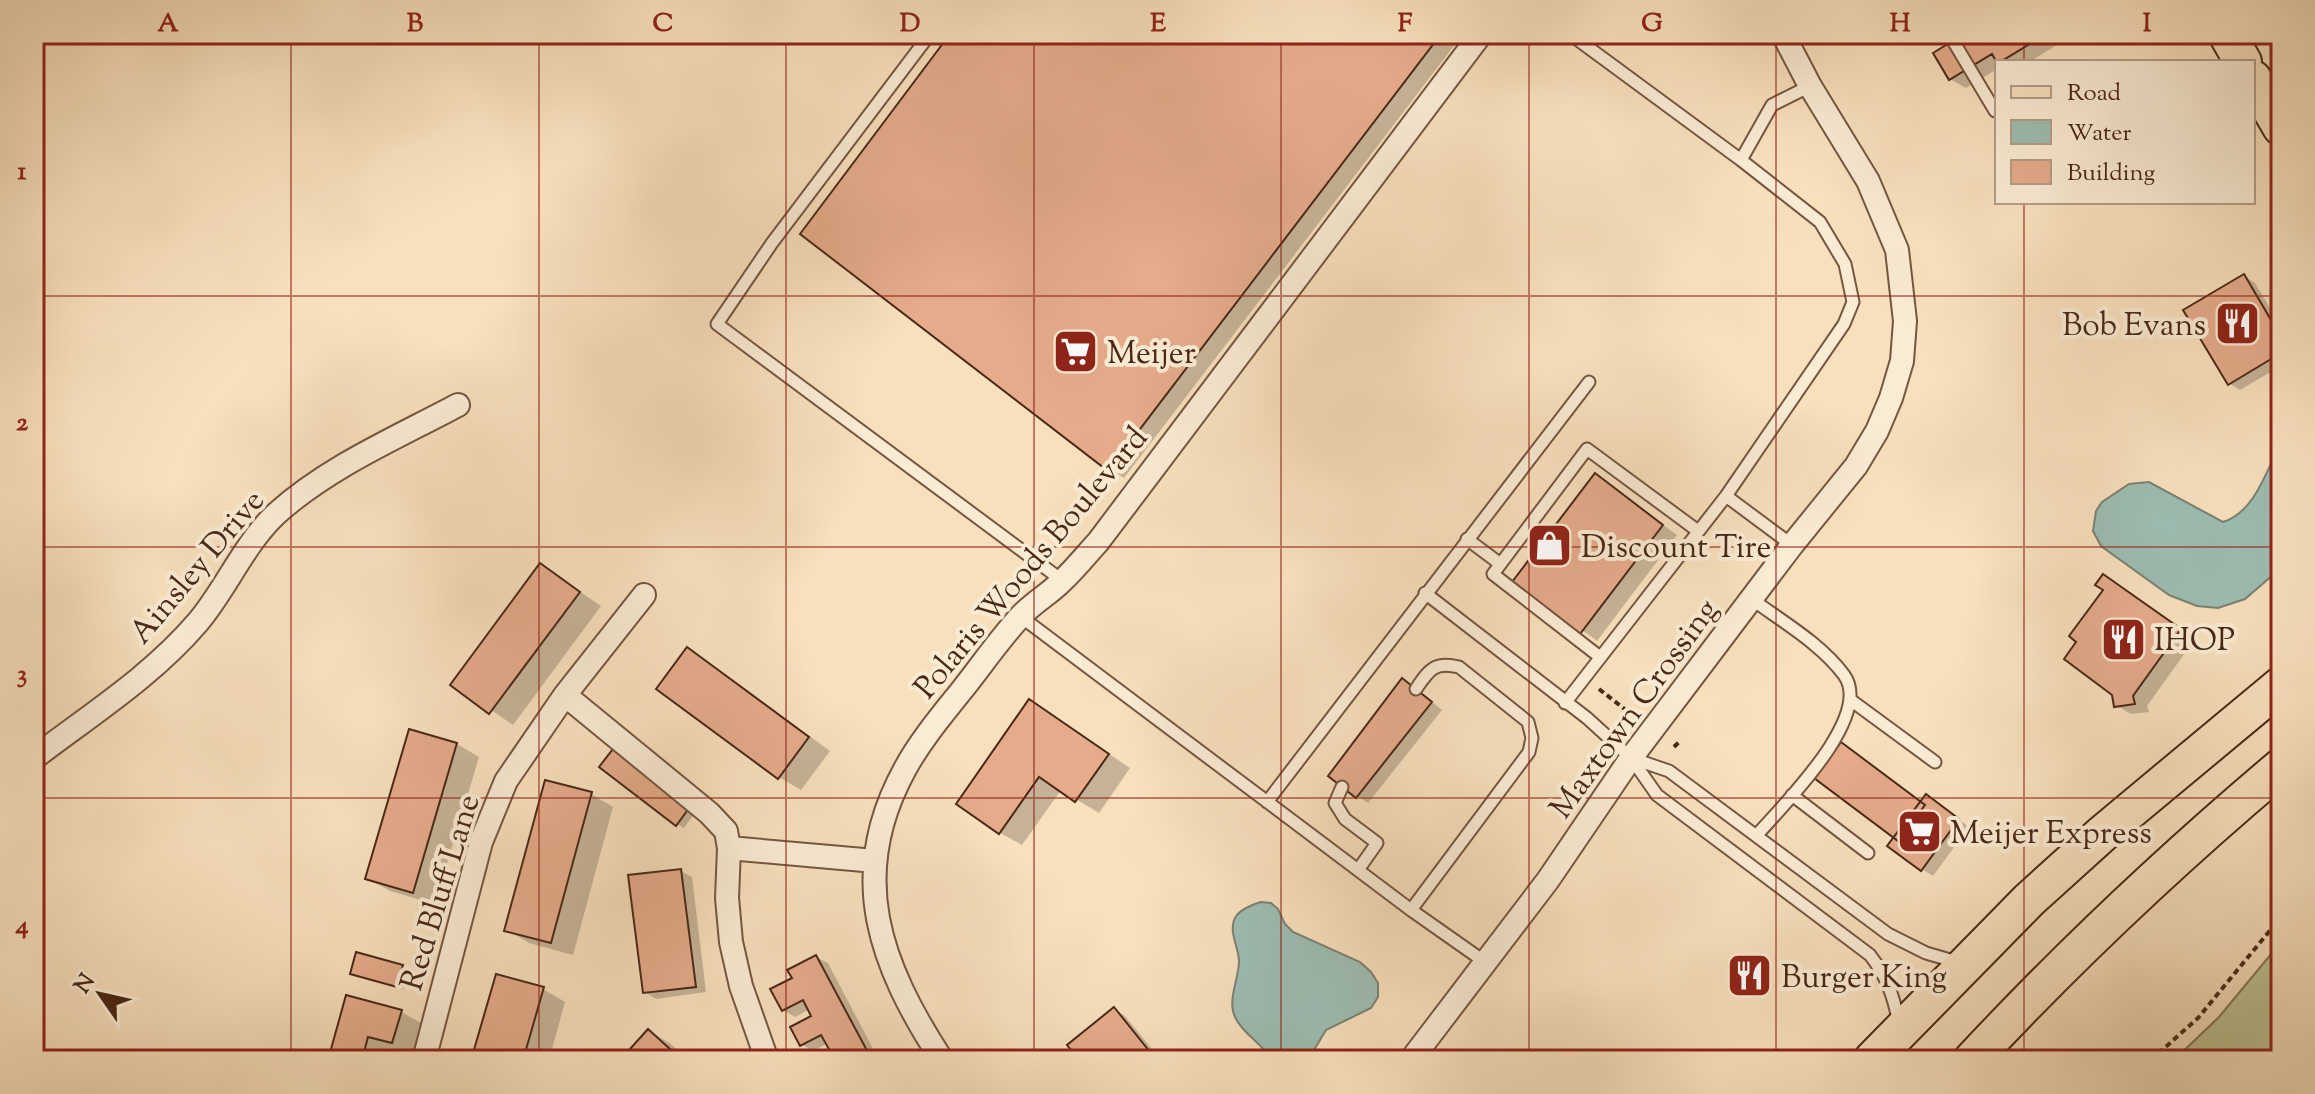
<svg xmlns="http://www.w3.org/2000/svg" width="2315" height="1094" viewBox="0 0 2315 1094" font-family="'Sorts Mill Goudy',serif">
  <style>
    .green { fill: #bdc292; stroke: #837554; stroke-width: 2 }
    .water { fill: #9dbdb2; stroke: #7b8174; stroke-width: 2 }
    .shadow { fill: #0003 }
    .building { fill: #e5ab8b; stroke: #492816; stroke-width: 2 }
    .lines { fill: none; stroke-linecap: round; stroke-linejoin: round }
    .service-casing { stroke: #755640; stroke-width: 15 }
    .minor-casing { stroke: #755640; stroke-width: 26 }
    .primary-casing { stroke: #492816; stroke-width: 40 }
    .path { stroke: #492816; stroke-width: 4; stroke-dasharray: 6 4; stroke-linecap: butt }
    .service { stroke: #faebd4; stroke-width: 11 }
    .minor { stroke: #faebd4; stroke-width: 22 }
    .primary { stroke: #f8e0bd; stroke-width: 36 }
    .grid { fill: none; stroke: #8f2418; stroke-width: 2; stroke-opacity: 0.55 }
    .labels { text-anchor: middle; stroke-width: 8; stroke-linejoin: round; paint-order: stroke }
    .poi-label { font-size: 32px; fill: #492816; stroke: #faebd4; text-anchor: start }
    .street-label { font-size: 32px; fill: #492816; stroke: #faebd4 }
    .neatline { fill: none; stroke: #8f2418; stroke-width: 3 }
    .grid-label { font-size: 26px; text-anchor: middle; font-weight: bold; fill: #8f2418 }
  </style>
  <rect width="100%" height="100%" fill="#f8e0bd"/>
  <filter id="stains"><feTurbulence type="fractalNoise" baseFrequency=".0025" numOctaves="4"/><feColorMatrix values="0 0 0 0 .2 0 0 0 0 .09 0 0 0 0 .02 0 0 0 .5 -.17"/></filter>
  <radialGradient id="worn" r=".72"><stop offset=".6" stop-color="#630" stop-opacity="0"/><stop offset="1" stop-color="#630" stop-opacity=".3"/></radialGradient>
  <path class="green" d="M2281,942V1060H2174L2219,1017Z"/>
  <path class="water" d="M2281,443V568L2245,599L2218,608L2197,606L2169,595L2101,546L2093,531L2096,511L2102,502L2129,484L2149,482L2223,522C2255,512 2266,471 2281,443Z
    M1261,902L1271,903L1278,909L1285,924L1293,932L1360,962L1371,972L1378,983V997L1371,1008L1326,1030L1308,1060H1271C1263,1043 1243,1035 1235,1017C1227,1000 1239,979 1239,961C1239,948 1228,931 1235,918C1240,909 1252,905 1261,902Z"/>
  <path class="shadow" d="M952,34H1463L1124,478L1109,469Z
    M1968,34H2072L2073,35L2029,62H1997V69L1966,88L1950,79Z
    M2244,276L2255,283L2281,327V366L2240,390L2229,383Z
    M1596,476L1677,535L1597,641L1515,581Z
    M541,565L601,606L513,725L453,684Z
    M2118,586L2195,639L2147,706L2149,712L2131,714L2116,705L2114,694L2079,641L2106,590Z
    M688,650L710,663L830,751L801,790L779,777Z
    M1414,687L1442,710L1368,803L1357,796Z
    M1030,701L1130,768L1099,813L1061,790L1022,845L1000,833Z
    M411,731L457,744L479,757L435,904L390,891L367,878Z
    M620,756L695,813L684,828L677,824Z
    M591,794L613,807L573,955L529,943L507,930Z
    M1937,803L1969,827L1933,876L1922,869L1921,804Z
    M680,871L692,877L706,992L656,999L645,992Z
    M816,957L828,963L879,1060H817L832,1052L828,1043L813,1051L801,1044L814,1016L810,1009L795,1017L783,1010L794,979Z
    M402,967L409,971L404,989L352,973Z
    M543,989L565,1002L549,1060H473Z
    M1114,1009L1125,1016L1161,1060H1081Z
    M401,1012L423,1024L415,1054L391,1048L388,1060H330Z
    M649,1031L671,1044L688,1060H622Z"/>
  <path class="building" d="M950,34H1441L1108,471L800,234Z
    M1964,34H2046L2000,62L1997,63L1992,54L1949,80L1933,53Z
    M2244,274L2281,337V353L2228,385L2183,310Z
    M1595,473L1663,525L1580,634L1512,582Z
    M540,563L580,592L489,714L450,685Z
    M2103,574L2181,629L2133,696L2135,704L2114,707L2112,695L2064,659L2076,642L2069,636L2103,590L2095,585Z
    M687,647L809,737L778,779L656,689Z
    M1402,678L1432,702L1356,798L1328,776Z
    M1029,699L1109,754L1075,802L1039,777L999,834L956,804Z
    M409,729L457,743L413,893L365,879Z
    M1841,742L1925,805L1898,841L1814,778Z
    M613,749L689,808L676,826L599,767Z
    M545,780L592,792L551,943L504,931Z
    M1926,794L1959,819L1921,871L1887,846Z
    M681,869L696,987L643,993L628,875Z
    M356,952L403,965L397,987L350,974Z
    M816,955L872,1060H813L830,1051L821,1035L800,1046L790,1027L811,1016L803,1000L782,1011L770,989L792,978L787,970Z
    M496,974L544,987L523,1060H471Z
    M346,995L402,1010L392,1043L368,1037L364,1052L389,1060H328Z
    M1114,1007L1154,1057L1150,1060H1079L1067,1045Z
    M648,1029L682,1060H620Z"/>
  <g class="lines">
    <defs>
      <path id="service" d="M930,34L772,243L717,324L1063,581
        M1570,34L1741,160
        M1949,34L1995,111
        M1726,496L1792,545
        M1467,539L1499,563
        M1425,593L1587,718L1631,758
        M1753,600C1783,622 1821,644 1844,675C1874,716 1784,804 1757,835
        M1020,616L1411,910
        M1600,657L1493,574L1587,449L1698,531
        M1416,689C1429,670 1434,661 1459,667L1528,722L1532,738L1529,752L1411,910L1485,962
        M1852,701L1935,762
        M1565,703L1726,496L1844,324L1853,302L1845,264L1820,222L1741,160L1772,105L1810,86
        M1342,787L1335,803L1345,819L1377,843L1358,870
        M1792,795L1868,853
        M1267,802L1589,382
        M1899,1024C1894,997 1887,977 1870,955L1657,795L1631,758L1669,771L1888,934L1926,953L1957,962"/>
      <path id="minor" d="M565,695L709,813L726,831L729,848L727,898L731,942L741,986L767,1060
        M34,758C90,715 151,677 198,622C226,589 244,544 276,514C328,467 396,438 458,405
        M729,848L875,861
        M424,1060L481,842L506,781L565,695L644,595
        M942,1060C880,965 846,876 905,769C920,741 942,715 962,690C981,666 999,640 1019,618C1031,604 1048,595 1061,582C1074,570 1086,555 1098,542L1481,34
        M1411,1060L1548,880L1631,758L1792,545L1856,466L1877,431L1891,398L1902,361L1905,321L1897,250L1868,181L1810,86L1783,34"/>
      <path id="primary" d="M2227,34L2243,62
        M2253,79L2281,127
        M1872,1060L2029,900L2102,834L2281,685
        M1972,1060C2069,956 2172,859 2281,767"/>
    </defs>
    <use href="#service" class="service-casing"/>
    <use href="#minor" class="minor-casing"/>
    <use href="#primary" class="primary-casing"/>
    <path class="path" d="M1599,689L1636,718
      M1674,747L1680,741
      M2151,1060L2198,1018L2281,917"/>
    <use href="#service" class="service"/>
    <use href="#minor" class="minor"/>
    <use href="#primary" class="primary"/>
  </g>
  <path class="grid" d="M291,34V1060M539,34V1060M786,34V1060M1034,34V1060M1281,34V1060M1529,34V1060M1776,34V1060M2024,34V62M2024,202V1060M34,296H2281M34,547H2281M34,798H2281"/>
  <defs>
    <symbol id="restaurant-square" viewBox="-11 -11 22 22"><rect x="-9" y="-9" width="18" height="18" rx="4" fill="#8f2418" stroke="#faebd4"/><path d="M-5-6h1v4h1v-4h1v4h1v-4h1v5L-1.5 .5V6h-2V.5L-5-1ZM5-6V6H3V1.5H1.5Q1.5-4 5-6Z" fill="#fff"/></symbol>
    <symbol id="supermarket-square" viewBox="-11 -11 22 22"><rect x="-9" y="-9" width="18" height="18" rx="4" fill="#8f2418" stroke="#faebd4"/><path d="M-6-5.5h2.5l.6 2H6L4.5 2H-2.5L-4.4-4H-6ZM-1.5 3.2a1.3 1.3 0 1 0 .1 0ZM3 3.2a1.3 1.3 0 1 0 .1 0Z" fill="#fff"/></symbol>
    <symbol id="shop-square" viewBox="-11 -11 22 22"><rect x="-9" y="-9" width="18" height="18" rx="4" fill="#8f2418" stroke="#faebd4"/><path d="M-5-2.5h2.3a2.7 3.5 0 0 1 5.4 0H5L5.5 6h-11ZM-1.5-2.5h3a1.5 2.3 0 0 0-3 0Z" fill="#fff"/></symbol>
  </defs>
  <g fill-rule="evenodd">
    <use href="#restaurant-square" x="2212" y="298" width="51" height="51"/>
    <use href="#supermarket-square" x="1050" y="326" width="51" height="51"/>
    <use href="#shop-square" x="1524" y="520" width="51" height="51"/>
    <use href="#restaurant-square" x="2098" y="614" width="51" height="51"/>
    <use href="#supermarket-square" x="1894" y="806" width="51" height="51"/>
    <use href="#restaurant-square" x="1724" y="950" width="51" height="51"/>
  </g>
  <g class="labels">
    <g class="poi-label">
      <text x="2206" y="335" text-anchor="end">Bob Evans</text>
      <text x="1107" y="363">Meijer</text>
      <text x="1581" y="557">Discount Tire</text>
      <text x="2154" y="650">IHOP</text>
      <text x="1950" y="843">Meijer Express</text>
      <text x="1781" y="987">Burger King</text>
    </g>
    <g class="street-label">
      <text transform="translate(1030 562) rotate(-50)" y="11">Polaris Woods Boulevard</text>
      <text transform="translate(196 566) rotate(-50)" y="11">Ainsley Drive</text>
      <text transform="translate(1633 708) rotate(-54)" y="11">Maxtown Crossing</text>
      <text transform="translate(439 892) rotate(-73)" y="11">Red Bluff Lane</text>
    </g>
  </g>
  <rect width="2315" height="1094" fill="none" stroke="#f8e0bd" stroke-width="88"/>
  <rect x="1995" y="60" width="260" height="144" fill="#faebd4" stroke="#b39d88" stroke-width="2"/>
  <rect x="2011" y="86" width="40" height="12" fill="#f8e0bd" stroke="#b39d88" stroke-width="2"/>
  <text x="2067" y="100" font-size="24" fill="#492816">Road</text>
  <rect x="2011" y="120" width="40" height="24" fill="#9dbdb2" stroke="#b39d88" stroke-width="2"/>
  <text x="2067" y="140" font-size="24" fill="#492816">Water</text>
  <rect x="2011" y="160" width="40" height="24" fill="#e5ab8b" stroke="#b39d88" stroke-width="2"/>
  <text x="2067" y="180" font-size="24" fill="#492816">Building</text>
  <g transform="translate(100 994) rotate(304)" stroke="#faebd4" stroke-width="6" paint-order="stroke">
  <path d="M0-6L14 30L0 20L-14 30Z" fill="#492816"/>
  <text y="-12" font-size="22" font-weight="bold" text-anchor="middle" fill="#492816">N</text>
  </g>
  <rect x="44" y="44" width="2227" height="1006" class="neatline"/>
  <g class="grid-label">
    <text x="168" y="31">A</text>
    <text x="415" y="31">B</text>
    <text x="663" y="31">C</text>
    <text x="910" y="31">D</text>
    <text x="1158" y="31">E</text>
    <text x="1405" y="31">F</text>
    <text x="1652" y="31">G</text>
    <text x="1900" y="31">H</text>
    <text x="2147" y="31">I</text>
    <text x="22" y="179">1</text>
    <text x="22" y="430">2</text>
    <text x="22" y="682">3</text>
    <text x="22" y="933">4</text>
  </g>
  <rect width="100%" height="100%" filter="url(#stains)"/>
  <rect width="100%" height="100%" fill="url(#worn)"/>
</svg>
